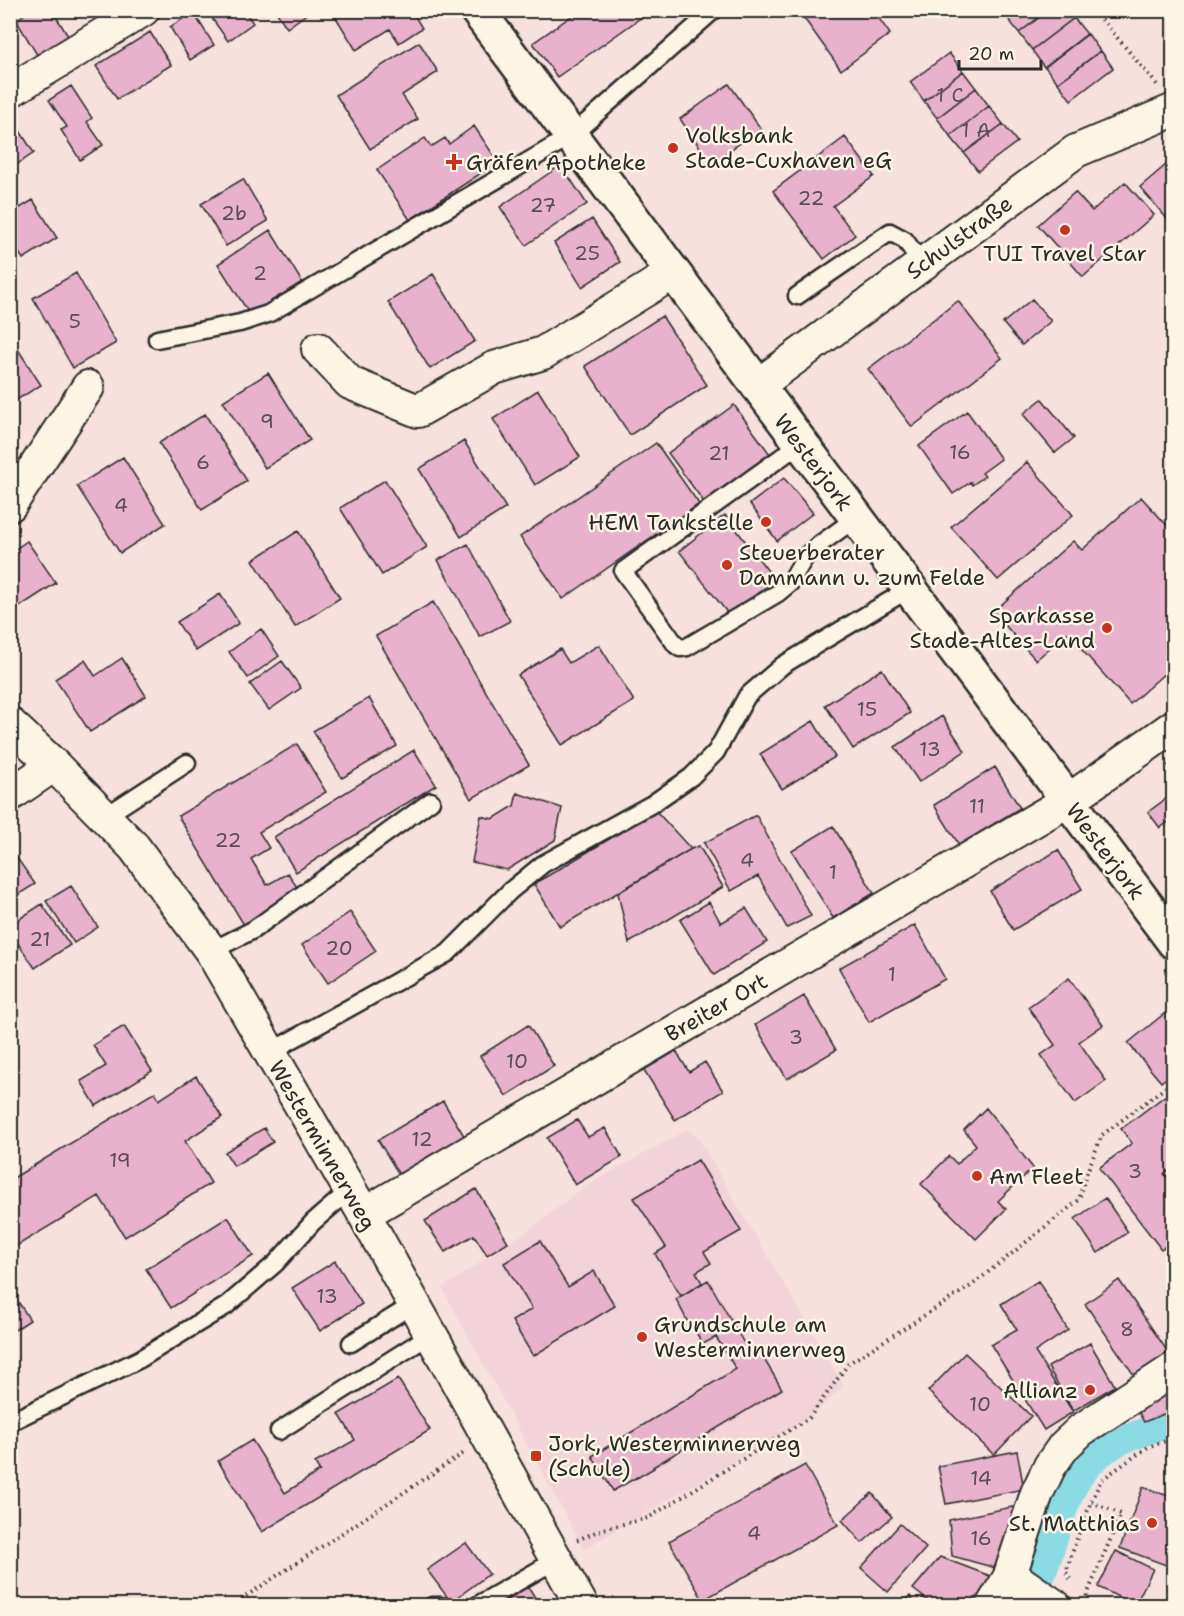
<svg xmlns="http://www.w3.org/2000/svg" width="1184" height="1616" viewBox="0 0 1184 1616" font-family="'Shantell Sans',sans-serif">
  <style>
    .built { fill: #f2d3d9 }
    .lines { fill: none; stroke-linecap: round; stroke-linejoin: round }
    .canal { stroke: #8bdbe5; stroke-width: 28 }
    .building { fill: #e8b2cc; stroke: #2b2b2b; stroke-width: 1.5 }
    .lane-casing { stroke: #2b2b2b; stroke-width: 21 }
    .street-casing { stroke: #2b2b2b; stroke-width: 36 }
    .secondary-casing { stroke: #2b2b2b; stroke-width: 38 }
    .path { stroke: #2b2b2b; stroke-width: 4; stroke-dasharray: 1.5 4.5; stroke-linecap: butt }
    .lane { stroke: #fcf5e5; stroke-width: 16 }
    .street { stroke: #fcf5e5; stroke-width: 32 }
    .secondary { stroke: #fcf5e5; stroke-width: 33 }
    .poi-dot { fill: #c8321e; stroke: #fcf5e5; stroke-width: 2 }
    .labels { text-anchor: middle; stroke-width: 5; stroke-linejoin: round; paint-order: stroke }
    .number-label { font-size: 20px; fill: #5a4d53 }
    .poi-label { font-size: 22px; fill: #2b2b2b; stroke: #fcf5e5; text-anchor: start }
    .street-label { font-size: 22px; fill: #2b2b2b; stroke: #fcf5e5 }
  </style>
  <rect width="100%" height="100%" fill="#f6e1de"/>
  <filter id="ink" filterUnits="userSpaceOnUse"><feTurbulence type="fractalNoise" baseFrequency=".0167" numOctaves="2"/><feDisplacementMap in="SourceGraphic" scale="12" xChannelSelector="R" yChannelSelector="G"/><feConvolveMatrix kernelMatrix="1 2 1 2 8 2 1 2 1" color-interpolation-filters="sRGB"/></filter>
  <g filter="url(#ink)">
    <path class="built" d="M688,1129L699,1139L844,1386L809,1418L584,1549L442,1288L530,1229L581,1189Z"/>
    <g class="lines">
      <path class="canal" d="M1029,1606C1033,1594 1039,1583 1043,1571C1061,1523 1066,1469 1117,1443C1135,1434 1155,1428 1174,1422"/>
    </g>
    <path class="building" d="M31,10H52L70,39L39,58L16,20Z
      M206,10H244L253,23L228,41Z
      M275,10H312L287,28Z
      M396,10L399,15L407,10H411L422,28L399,43L390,29L356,50L332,11Z
      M580,10H644L646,14L557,77L533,43Z
      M798,10H873L890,34L841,70Z
      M1014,10H1048L1019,33L1006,16Z
      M1049,10H1069L1074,18L1032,50L1019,33Z
      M193,12L214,45L190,60L170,27Z
      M1074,18L1087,34L1044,67L1032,50Z
      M150,32L171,65L117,99L96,66Z
      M1088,34L1100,51L1058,83L1045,67Z
      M419,42L438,72L402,95L418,119L370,149L336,95Z
      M1101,51L1113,68L1071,100L1058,83Z
      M949,53L963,71L924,101L910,82Z
      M963,71L976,88L937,118L924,101Z
      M729,84L761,129L711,163L680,119Z
      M71,86L92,118L87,122L103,145L80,160L61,130L67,127L49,100Z
      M976,88L989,106L950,136L937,118Z
      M989,106L1003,124L964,153L950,136Z
      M1003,124L1017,142L978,171L964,153Z
      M474,126L498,162L410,220L377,170L425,138L431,147L445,138L449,144Z
      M18,128L34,153L10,169V133Z
      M845,137L874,176L833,206L855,235L824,259L773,191Z
      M1173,159L1174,160V227L1140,187Z
      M561,165L587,204L526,245L500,207Z
      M243,179L268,221L226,246L201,204Z
      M1125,182L1154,215L1083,277L1038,225L1075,192L1092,211Z
      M33,200L57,238L23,259L10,239V214Z
      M592,219L620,262L582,287L554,243Z
      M270,230L302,282L250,315L218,264Z
      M76,273L116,343L73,368L33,298Z
      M433,274L475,341L430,369L388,302Z
      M1032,299L1051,321L1022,345L1003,323Z
      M958,301L1002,358L912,427L868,369Z
      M662,316L707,385L630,435L585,366Z
      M10,337L41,385L10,404Z
      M268,373L310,440L265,468L223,401Z
      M538,390L580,457L535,485L493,419Z
      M1042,399L1074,438L1055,453L1023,414Z
      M734,405L770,454L704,502L668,453Z
      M967,411L1001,459L982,473L985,476L972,485L971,482L953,494L919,446Z
      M205,414L247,481L202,510L159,443Z
      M464,441L506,508L461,537L419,469Z
      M656,443L699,504L563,599L520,537Z
      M123,457L165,524L120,553L77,486Z
      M1027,462L1073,515L998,580L951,527Z
      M784,478L813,513L777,541L750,504Z
      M385,480L427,547L382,575L340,508Z
      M1141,497L1174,533V665L1130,704L1067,633L1036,660L993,612L1073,541L1082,550Z
      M725,515L775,580L729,615L679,551Z
      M298,531L340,598L295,627L253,560Z
      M27,541L56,583L10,613V553Z
      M468,544L510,621L480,637L438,560Z
      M220,594L239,623L196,651L177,622Z
      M433,602L529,765L471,799L376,636Z
      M261,629L279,656L248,678L229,652Z
      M599,645L634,701L562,745L518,675L560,649L569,663Z
      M122,658L146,696L90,732L55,679L85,660L95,676Z
      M282,661L301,688L269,710L250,684Z
      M882,669L910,713L853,749L825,705Z
      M369,698L397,746L342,778L313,731Z
      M942,716L965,751L919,782L895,747Z
      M813,721L835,757L782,789L760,754Z
      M297,744L326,792L259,832L269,848L251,859L267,885L288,873L300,892L244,925L178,816Z
      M414,750L436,785L296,872L274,837Z
      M995,767L1020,808L959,845L934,805Z
      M517,793L562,808L555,840L507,870L472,862L481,816L493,819L514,806Z
      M1174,793V818L1160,828L1148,812Z
      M656,811L691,849L560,927L534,884Z
      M756,815L811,916L787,928L758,876L731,891L704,843Z
      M833,826L874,893L833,918L792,851Z
      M699,846L723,887L629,943L618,893L691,849Z
      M10,848L35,884L10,900Z
      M1058,850L1082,889L1013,930L990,891Z
      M71,886L98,927L74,943L46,901Z
      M709,902L721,923L746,908L767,942L714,975L680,920Z
      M42,904L70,945L35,968L10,932V925Z
      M350,912L376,951L328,983L302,945Z
      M915,925L945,979L869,1022L839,968Z
      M1069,978L1103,1025L1079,1042L1106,1081L1075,1103L1041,1055L1055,1045L1028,1007Z
      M804,996L836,1050L787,1079L755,1025Z
      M1165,1013L1174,1024V1072L1161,1082L1128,1043Z
      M528,1025L554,1066L506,1096L480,1056Z
      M124,1026L152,1071L96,1106L81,1081L106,1066L93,1045Z
      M676,1051L689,1072L705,1062L723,1091L675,1120L644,1070Z
      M196,1076L222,1117L185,1141L211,1183L125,1237L99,1196L10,1250V1180L155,1092L159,1100Z
      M1174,1089V1167L1164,1174L1174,1186V1240L1161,1249L1099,1168L1132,1143L1121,1129Z
      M443,1101L466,1139L401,1178L378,1140Z
      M986,1108L1033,1168L998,1201L1006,1209L976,1239L921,1184L949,1156L957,1164L976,1145L964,1130Z
      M577,1120L588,1137L605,1128L622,1157L575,1185L547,1138Z
      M264,1128L273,1142L234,1166L225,1152Z
      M698,1160L741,1231L704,1252L711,1263L696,1272L702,1283L681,1296L655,1254L666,1247L634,1198Z
      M476,1189L508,1242L487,1255L474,1235L445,1252L425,1221Z
      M1105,1198L1128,1232L1098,1253L1075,1219Z
      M228,1217L253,1256L171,1308L146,1269Z
      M540,1241L568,1287L594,1271L615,1306L533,1356L512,1321L532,1309L504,1263Z
      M335,1261L362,1304L320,1331L292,1288Z
      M708,1280L753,1359L761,1354L782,1389L653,1467L654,1468L637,1478V1477L613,1491L592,1456L736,1369L716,1337L703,1344L694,1329L692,1330L676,1299Z
      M1119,1280L1170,1355L1136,1378L1085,1304Z
      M1038,1281L1068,1330L1035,1352L1073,1412L1044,1430L991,1345L1017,1330L1001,1304Z
      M10,1289L30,1320L10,1333Z
      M1090,1343L1115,1386L1073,1411L1048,1367Z
      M965,1353L1031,1416L994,1455L928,1391Z
      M398,1379L430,1430L262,1532L218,1461L252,1440L285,1493L320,1471L315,1463L355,1440L339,1414Z
      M1174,1389V1410L1144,1422L1137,1409Z
      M1017,1451L1024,1489L946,1504L938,1466Z
      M805,1465L838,1525L703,1600L669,1541Z
      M1143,1487L1174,1498V1568L1120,1548Z
      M872,1493L892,1517L862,1543L842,1520Z
      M1022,1505L1003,1570L952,1556L949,1520Z
      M900,1524L926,1548L888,1592L861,1568Z
      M466,1543L489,1574L451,1602L427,1570Z
      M1116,1551L1153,1569L1135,1605L1098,1587Z
      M940,1557L998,1579L981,1606H935L913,1589Z
      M528,1586L540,1606H499Z
      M910,1596L916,1606H896Z"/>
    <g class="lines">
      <defs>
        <path id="lane" d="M797,296L890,232L905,240L922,264
          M157,339L240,323L268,314L571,136L714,10
          M801,443L623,571L676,645L680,648L687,647L778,593L790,583L805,557L816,547L856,518
          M104,817L187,763
          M211,951L253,930L431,801
          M270,1052L448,953L510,891L543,864L652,804L691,777L716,752L747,696L783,665L909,589
          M351,1343L414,1304
          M10,1422L140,1359L226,1306L276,1263L313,1222L350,1190
          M279,1431L430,1335
          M432,1606H441
          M476,1606L556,1560"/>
        <path id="street" d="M10,91L143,10
          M318,349L350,383L418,411L494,368L543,353L673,273
          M757,386L1076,151L1174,110
          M10,505L88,387
          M10,724L54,765L134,847L211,951L364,1214L582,1606
          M10,795L54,765
          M364,1214L1069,800L1174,726
          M1009,1578L1019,1581L1055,1606
          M992,1606L1009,1578L1037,1493L1050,1466L1064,1446L1081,1430L1174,1369"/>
        <path id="secondary" d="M477,10L1174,942"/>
      </defs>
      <use href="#lane" class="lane-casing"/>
      <use href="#street" class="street-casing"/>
      <use href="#secondary" class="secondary-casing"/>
      <path class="path" d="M1094,10L1158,86
        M1168,764L1174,771
        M577,1540L603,1529L648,1518L809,1418L849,1363L971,1286L1079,1200L1085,1177L1102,1135L1174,1081
        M1070,1579L1066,1572L1081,1526L1101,1480L1148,1447L1174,1438
        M1084,1602L1121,1514L1092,1502
        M231,1606L464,1453"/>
      <use href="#lane" class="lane"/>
      <use href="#street" class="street"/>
      <use href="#secondary" class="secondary"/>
    </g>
  </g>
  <g class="poi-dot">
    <circle cx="673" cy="148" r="6"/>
    <path d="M451 153h6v6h6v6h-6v6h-6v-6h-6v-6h6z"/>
    <circle cx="1065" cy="230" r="6"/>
    <circle cx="766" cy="522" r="6"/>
    <circle cx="727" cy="565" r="6"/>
    <circle cx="1107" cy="628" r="6"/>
    <circle cx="977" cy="1176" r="6"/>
    <circle cx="642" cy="1337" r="6"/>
    <circle cx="1090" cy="1390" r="6"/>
    <rect x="530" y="1450" width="12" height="12" rx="3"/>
    <circle cx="1152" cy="1523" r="6"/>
  </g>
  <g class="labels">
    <g class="number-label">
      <text x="950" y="102">1 C</text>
      <text x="976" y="137">1 A</text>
      <text x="811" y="205">22</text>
      <text x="543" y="212">27</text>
      <text x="234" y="220">2b</text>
      <text x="587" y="260">25</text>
      <text x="260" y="280">2</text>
      <text x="75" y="328">5</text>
      <text x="267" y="428">9</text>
      <text x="960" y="459">16</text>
      <text x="719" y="460">21</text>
      <text x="203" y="469">6</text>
      <text x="121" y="512">4</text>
      <text x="867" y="716">15</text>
      <text x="930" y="756">13</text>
      <text x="977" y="813">11</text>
      <text x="228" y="847">22</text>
      <text x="747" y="867">4</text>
      <text x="833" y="879">1</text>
      <text x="40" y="946">21</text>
      <text x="339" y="955">20</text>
      <text x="892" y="981">1</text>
      <text x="796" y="1044">3</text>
      <text x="517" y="1068">10</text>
      <text x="422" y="1146">12</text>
      <text x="120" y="1167">19</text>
      <text x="1135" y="1178">3</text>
      <text x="327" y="1303">13</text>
      <text x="1127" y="1336">8</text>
      <text x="980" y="1411">10</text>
      <text x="981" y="1485">14</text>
      <text x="754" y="1540">4</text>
      <text x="981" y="1545">16</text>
    </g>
    <g class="poi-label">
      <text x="685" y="143">Volksbank<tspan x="685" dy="25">Stade-Cuxhaven eG</tspan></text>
      <text x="466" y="170">Gräfen Apotheke</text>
      <text x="1065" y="261" text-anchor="middle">TUI Travel Star</text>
      <text x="754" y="530" text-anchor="end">HEM Tankstelle</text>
      <text x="739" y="560">Steuerberater<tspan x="739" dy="25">Dammann u. zum Felde</tspan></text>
      <text x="1095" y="623" text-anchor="end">Sparkasse<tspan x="1095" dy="25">Stade-Altes-Land</tspan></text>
      <text x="989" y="1184">Am Fleet</text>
      <text x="654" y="1332">Grundschule am<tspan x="654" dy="25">Westerminnerweg</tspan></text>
      <text x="1078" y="1398" text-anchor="end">Allianz</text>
      <text x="548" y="1451">Jork, Westerminnerweg<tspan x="548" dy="25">(Schule)</tspan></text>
      <text x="1140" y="1531" text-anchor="end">St. Matthias</text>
    </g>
    <g class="street-label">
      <text transform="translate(959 237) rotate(-36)" y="8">Schulstraße</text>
      <text transform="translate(814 462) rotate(53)" y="8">Westerjork</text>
      <text transform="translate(1106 851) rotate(53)" y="8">Westerjork</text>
      <text transform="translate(716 1007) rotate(-30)" y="8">Breiter Ort</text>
      <text transform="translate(323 1145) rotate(60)" y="8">Westerminnerweg</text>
    </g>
  </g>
  <rect width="1184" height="1616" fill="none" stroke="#fcf5e5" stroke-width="36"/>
  <rect x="18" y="18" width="1148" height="1580" fill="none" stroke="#2b2b2b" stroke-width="2" filter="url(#ink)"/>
  <path d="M959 60v9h82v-9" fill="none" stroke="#2b2b2b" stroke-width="3"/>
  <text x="968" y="60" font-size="18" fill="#2b2b2b" stroke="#fcf5e5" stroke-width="4.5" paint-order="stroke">20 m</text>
</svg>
